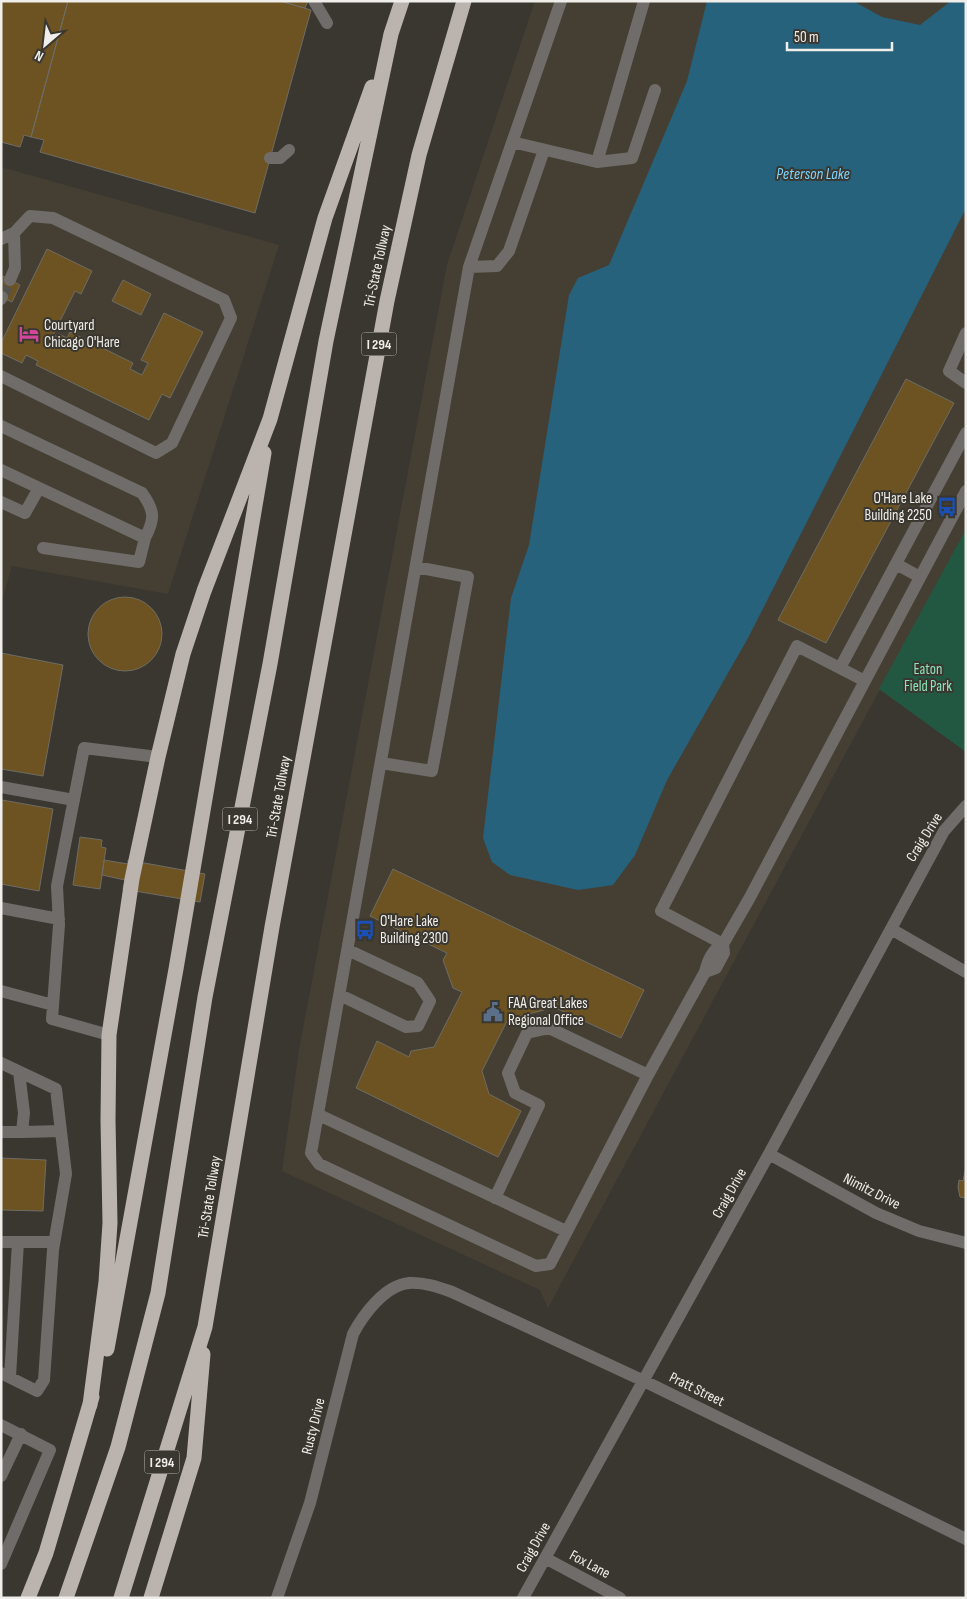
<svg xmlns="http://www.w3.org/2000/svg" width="967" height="1599" viewBox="0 0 967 1599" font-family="'Sofia Sans Condensed',sans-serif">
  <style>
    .built { fill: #453f33 }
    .green { fill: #225841 }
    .water { fill: #26627c }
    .building { fill: #6c5321; stroke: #6f6c65 }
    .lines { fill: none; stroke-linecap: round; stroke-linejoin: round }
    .minor-tunnel { stroke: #55524c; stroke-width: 12; stroke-dasharray: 12 6; stroke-linecap: butt }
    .minor { stroke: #6f6c69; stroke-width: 12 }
    .highway { stroke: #bbb4ae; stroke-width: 15 }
    .labels { text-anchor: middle; stroke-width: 4; stroke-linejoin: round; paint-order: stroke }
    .shield { fill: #3a3730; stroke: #b9b7b2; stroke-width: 1 }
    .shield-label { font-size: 14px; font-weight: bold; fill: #f0eeea }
    .street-label { font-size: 15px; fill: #f0eeea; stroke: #3a3730 }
    .poi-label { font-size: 15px; fill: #f0eeea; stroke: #3a3730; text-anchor: start }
    .park-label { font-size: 15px; fill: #8be4ba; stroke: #3a3730 }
    .water-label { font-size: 16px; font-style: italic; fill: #7bd5fe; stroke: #3a3730 }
  </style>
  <rect width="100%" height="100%" fill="#3a3730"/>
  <path class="built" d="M535,1H966V529L548,1308L540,1290L282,1171L299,1050L447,265Z
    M1,167L279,245L168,594L12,566L1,604Z"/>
  <path class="green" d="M966,529V752L879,689Z"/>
  <path class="water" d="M707,1H853L882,17L920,25L951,1H966V208L748,638L667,780L635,855L613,885L578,890L510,875L492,862L483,838L511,598L529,545L569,295L578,278L609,265L687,81Z"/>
  <path class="building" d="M1,1H68L31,137L24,135L20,147L1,142Z
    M68,1H280L311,10L255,213L40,152L44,140L31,137Z
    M280,1H308L305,8Z
    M47,249L92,271L81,294L75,291L53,335L58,337L59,334L67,338L70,332L133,363L130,369L142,375L148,363L141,360L164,313L203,332L170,398L162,394L149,420L36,365L38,361L26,355L22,363L1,353V343Z
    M3,276L20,285L12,302L1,297Z
    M123,280L151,294L141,315L112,301Z
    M906,379L954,403L826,643L778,620Z
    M88 634a37 37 0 1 1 74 0a37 37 0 1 1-74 0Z
    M1,653L63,665L43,776L1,769Z
    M2,800L53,809L39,891L1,884Z
    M80,837L102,840L101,847L106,848L100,889L73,885Z
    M104,860L128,864V860L205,874L200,902L123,889L125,880L102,875Z
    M393,869L644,990L621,1038L547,1004L544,1010L517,1017L510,1015L482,1071L489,1094L521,1111L498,1157L356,1088L377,1041L409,1057L411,1051L434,1047L462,992L453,988L443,960L447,953L370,916Z
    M1,1158L46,1160L43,1211L1,1210Z
    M966,1167V1198L960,1197L958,1187L959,1180L963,1181Z"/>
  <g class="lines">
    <path class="minor-tunnel" d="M2,297L10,280"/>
    <path class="minor" d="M314,1L327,23
      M561,1L469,267L311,1153L319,1164L536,1266L550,1264L648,1075L705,972C708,960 712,950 723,944L749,899L966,491
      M512,142L597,162L644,1
      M270,158H280L289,150
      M597,162L632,158L655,90
      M1,239L14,233L30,216L53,218L224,300L231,318L172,443L156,453L1,376
      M469,267L497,266L509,251L544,150
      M10,280L15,268L14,233
      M1,299L2,297
      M966,333L949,371L966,383
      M1,426L142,493C155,511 155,519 145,538L1,470
      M1,502L25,513L39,488
      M43,548L139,562L145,538
      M896,564L920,577
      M840,668L966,433
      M381,763L432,771L468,577L416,567
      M1,787L74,800
      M1,908L59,919
      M891,929L966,972
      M723,944L661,911L797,646L865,681
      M705,972L716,968L724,953L723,944
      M1,991L53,1005
      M340,995L406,1027L418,1026L430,1001L418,983L348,950
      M109,1035L52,1019L59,925L57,886L84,748L158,757
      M1,1063L56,1089L66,1174L53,1250L44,1380L37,1391L1,1373
      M319,1115L566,1231
      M1,1132H22L24,1113L19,1072
      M22,1132L61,1131
      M769,1154L876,1213L919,1231L966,1243
      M495,1198L539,1105L515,1093L508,1073L527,1033L549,1028L648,1075
      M1,1242H54
      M10,1377L18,1242
      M1,1425L50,1450L1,1564
      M1,1476L21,1434
      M545,1558L620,1598
      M277,1598L310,1503L353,1334C363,1315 385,1285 409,1283C424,1282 438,1287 452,1292L644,1381L966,1539
      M523,1598L769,1154L944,831L966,806"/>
    <path class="highway" d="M107,1349L176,969L264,453
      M90,1405L106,1282L110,1223L108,1120L109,1035L132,879L158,757L183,654L204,591L270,419L325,218L372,87
      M28,1598L46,1553L92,1397
      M66,1598L118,1447L158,1293L205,997L270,664L326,341L391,34L402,1
      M121,1598L205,1327L272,927L387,301L419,155L464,1
      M151,1598L194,1458L203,1354"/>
  </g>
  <defs>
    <symbol id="hotel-bare" viewBox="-9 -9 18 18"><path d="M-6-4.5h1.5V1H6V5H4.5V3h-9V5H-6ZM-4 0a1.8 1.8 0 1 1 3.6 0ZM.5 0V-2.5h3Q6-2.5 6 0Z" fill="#d1479c" stroke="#3a3730" stroke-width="2.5" paint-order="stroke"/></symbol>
    <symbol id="bus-bare" viewBox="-9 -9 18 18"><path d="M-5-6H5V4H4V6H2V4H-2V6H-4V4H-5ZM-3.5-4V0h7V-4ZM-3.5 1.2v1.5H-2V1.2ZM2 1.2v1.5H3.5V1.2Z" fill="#1a4fb4" stroke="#3a3730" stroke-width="2.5" paint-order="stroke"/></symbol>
    <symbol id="civic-bare" viewBox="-9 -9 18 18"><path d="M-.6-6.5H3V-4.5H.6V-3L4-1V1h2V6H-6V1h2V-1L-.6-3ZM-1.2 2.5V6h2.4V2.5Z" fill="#5c6f8a" stroke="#3a3730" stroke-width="2.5" paint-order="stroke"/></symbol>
  </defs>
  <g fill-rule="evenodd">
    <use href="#hotel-bare" x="15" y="320" width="28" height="28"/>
    <use href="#bus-bare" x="933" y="493" width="28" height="28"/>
    <use href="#bus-bare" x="351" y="916" width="28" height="28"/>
    <use href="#civic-bare" x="479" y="998" width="28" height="28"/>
  </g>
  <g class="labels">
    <g class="shield">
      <rect x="361.5" y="332.5" width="35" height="23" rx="4"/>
      <rect x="222.5" y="807.5" width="35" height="23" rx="4"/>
      <rect x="144.5" y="1450.5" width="35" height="23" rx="4"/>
    </g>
    <g class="shield-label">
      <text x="379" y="349">I 294</text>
      <text x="240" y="824">I 294</text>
      <text x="162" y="1467">I 294</text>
    </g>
    <g class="street-label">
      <text transform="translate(377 266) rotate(-78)" y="5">Tri-State Tollway</text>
      <text transform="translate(278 797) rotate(-80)" y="5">Tri-State Tollway</text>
      <text transform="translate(924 837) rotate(-58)" y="5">Craig Drive</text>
      <text transform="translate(872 1191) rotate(27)" y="5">Nimitz Drive</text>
      <text transform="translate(729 1193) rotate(-61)" y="5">Craig Drive</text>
      <text transform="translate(209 1197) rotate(-81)" y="5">Tri-State Tollway</text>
      <text transform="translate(697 1389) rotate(26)" y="5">Pratt Street</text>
      <text transform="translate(313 1426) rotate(-76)" y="5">Rusty Drive</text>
      <text transform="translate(533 1547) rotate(-61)" y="5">Craig Drive</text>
      <text transform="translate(590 1564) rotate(28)" y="5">Fox Lane</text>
    </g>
    <g class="poi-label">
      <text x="44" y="330">Courtyard<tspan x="44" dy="17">Chicago O'Hare</tspan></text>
      <text x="932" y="503" text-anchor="end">O'Hare Lake<tspan x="932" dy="17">Building 2250</tspan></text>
      <text x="380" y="926">O'Hare Lake<tspan x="380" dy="17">Building 2300</tspan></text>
      <text x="508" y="1008">FAA Great Lakes<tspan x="508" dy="17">Regional Office</tspan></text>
    </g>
    <g class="park-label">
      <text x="928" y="674">Eaton<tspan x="928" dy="17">Field Park</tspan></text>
    </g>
    <g class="water-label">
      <text x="813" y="179">Peterson Lake</text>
    </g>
  </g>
  <rect width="967" height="1599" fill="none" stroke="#f0eeea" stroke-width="5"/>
  <g transform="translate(45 45) rotate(208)" stroke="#3a3730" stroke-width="4" paint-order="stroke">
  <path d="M0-4L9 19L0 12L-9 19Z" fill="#f0eeea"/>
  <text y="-8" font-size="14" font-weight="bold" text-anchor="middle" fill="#f0eeea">N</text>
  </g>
  <path d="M787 42v8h105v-8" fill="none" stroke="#f0eeea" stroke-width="2.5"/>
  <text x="794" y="42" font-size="15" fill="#f0eeea" stroke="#3a3730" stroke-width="4" paint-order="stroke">50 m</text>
</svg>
